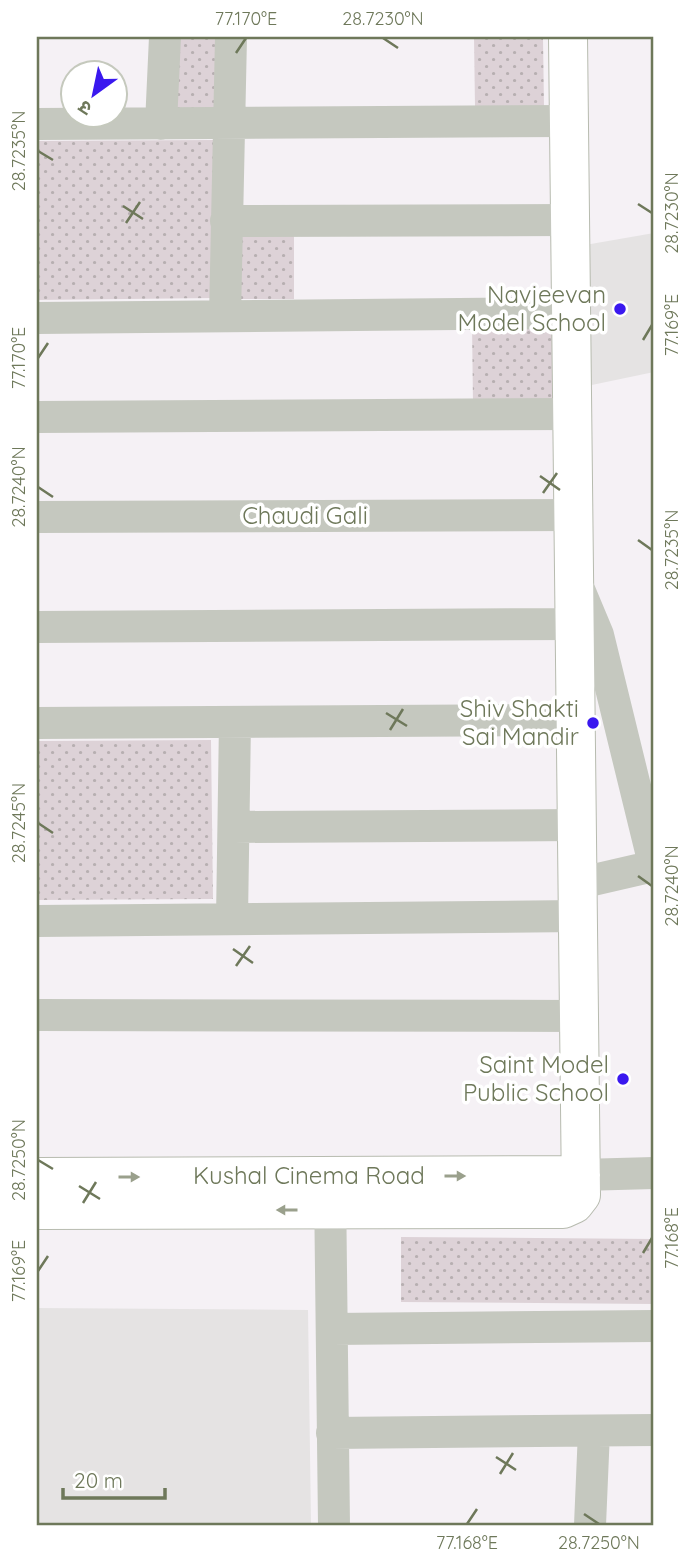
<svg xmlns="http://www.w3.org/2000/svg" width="691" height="1562" viewBox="0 0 691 1562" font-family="Quicksand,'Noto Sans Devanagari',sans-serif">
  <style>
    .built { fill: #e5e3e3 }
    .park { fill: url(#park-dots) }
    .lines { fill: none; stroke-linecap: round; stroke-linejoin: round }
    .secondary-casing { stroke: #b7bbaf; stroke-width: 40 }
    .street { stroke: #c5c8bf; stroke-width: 32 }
    .secondary { stroke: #fff; stroke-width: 38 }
    .oneway { fill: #9aa08c }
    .ticks { fill: none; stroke: #6e785a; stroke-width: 2.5 }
    .poi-dot { fill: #3a18ef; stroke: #fff; stroke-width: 2.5 }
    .labels { text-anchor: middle; stroke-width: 7; stroke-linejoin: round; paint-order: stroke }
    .poi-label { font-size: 24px; fill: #6e785a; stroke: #fff; text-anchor: end }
    .street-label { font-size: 24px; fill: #6e785a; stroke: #fff }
    .neatline { fill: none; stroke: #6e785a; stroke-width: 2.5 }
    .ticks-label { font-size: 18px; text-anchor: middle; fill: #6e785a }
  </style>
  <defs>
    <pattern id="park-dots" width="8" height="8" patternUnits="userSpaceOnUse" patternTransform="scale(1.75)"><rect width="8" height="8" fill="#ddd2d7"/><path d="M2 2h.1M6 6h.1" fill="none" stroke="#b7afb1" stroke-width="1.8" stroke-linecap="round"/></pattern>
  </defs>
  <rect width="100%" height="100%" fill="#f5f1f5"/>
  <path class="built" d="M654,233V372L587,386L585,245Z
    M37,1308L308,1310L311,1525H37Z"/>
  <path class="park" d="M176,37H221L218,111L172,112Z
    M474,37L543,38L544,107H475Z
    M213,140L215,298L37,300V141Z
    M238,234H294V299H238Z
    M472,322H560L561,405H473Z
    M211,740L213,899L37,900V741Z
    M401,1237L654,1239V1304L401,1302Z"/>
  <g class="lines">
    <defs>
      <path id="secondary" d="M37,1177L581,1175
        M37,1210L563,1209L574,1204L581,1195L568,37"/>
    </defs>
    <use href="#secondary" class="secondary-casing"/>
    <path class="street" d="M37,124L569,121
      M161,124L165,37
      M226,221L570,220
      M225,316L231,37
      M37,318L571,313
      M37,417L572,414
      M37,517L573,515
      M580,592L598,635L654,864
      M37,627L575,624
      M37,723L575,720
      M234,827L577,825
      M576,884L654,866
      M232,919L235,722
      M37,921L578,916
      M37,1015L579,1016
      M581,1175L654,1173
      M330,1185L334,1525
      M333,1329L654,1326
      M332,1433L654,1430
      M590,1525L594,1431"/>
    <use href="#secondary" class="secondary"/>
  </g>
  <defs><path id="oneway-solid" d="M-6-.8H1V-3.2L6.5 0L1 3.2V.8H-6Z" transform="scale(1.75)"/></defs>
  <g class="oneway">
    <use href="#oneway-solid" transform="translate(455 1176)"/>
    <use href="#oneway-solid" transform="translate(129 1177)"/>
    <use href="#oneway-solid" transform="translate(287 1210) rotate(180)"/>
  </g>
  <path class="ticks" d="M383,38L398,48M236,53L246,38M38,151L53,160M638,204L652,213M123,206L143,219M126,223L140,202M643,340L652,325M38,358L48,343M540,476L560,490M38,487L53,497M543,493L557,473M638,540L652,550M386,713L407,726M390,730L403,709M38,823L53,833M638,876L652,886M233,949L253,963M236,966L250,946M38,1160L53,1169M79,1186L100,1199M83,1203L96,1182M643,1253L652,1238M38,1271L48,1256M496,1457L516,1470M500,1474L513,1453M584,1514L599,1524M467,1524L477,1509"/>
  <g class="poi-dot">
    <circle cx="620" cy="309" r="7"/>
    <circle cx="593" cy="723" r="7"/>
    <circle cx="623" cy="1079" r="7"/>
  </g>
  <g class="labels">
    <g class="poi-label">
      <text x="606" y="303">Navjeevan<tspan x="606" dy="28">Model School</tspan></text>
      <text x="579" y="717">Shiv Shakti<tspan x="579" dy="28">Sai Mandir</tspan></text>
      <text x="609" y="1073">Saint Model<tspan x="609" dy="28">Public School</tspan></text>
    </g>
    <g class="street-label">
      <text x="305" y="524">Chaudi Gali</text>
      <text x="309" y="1184">Kushal Cinema Road</text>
    </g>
  </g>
  <rect width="691" height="1562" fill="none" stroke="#ffffff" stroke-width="77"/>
  <g transform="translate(94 94) rotate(213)"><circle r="33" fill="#ffffff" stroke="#c5c9bd" stroke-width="2"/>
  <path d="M0-5L12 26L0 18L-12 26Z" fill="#3a18ef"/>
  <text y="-10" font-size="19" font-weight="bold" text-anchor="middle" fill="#6e785a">उ</text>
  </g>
  <path d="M63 1488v10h102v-10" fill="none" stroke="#6e785a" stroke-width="3.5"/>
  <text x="74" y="1488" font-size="21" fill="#6e785a" stroke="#ffffff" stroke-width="5" paint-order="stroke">20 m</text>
  <rect x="38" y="38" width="614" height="1486" class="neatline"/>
  <g class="ticks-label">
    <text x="246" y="25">77.170°E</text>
    <text x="383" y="25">28.7230°N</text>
    <text transform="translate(19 151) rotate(-90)" y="6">28.7235°N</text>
    <text transform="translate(672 213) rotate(-90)" y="6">28.7230°N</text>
    <text transform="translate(672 325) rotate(-90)" y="6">77.169°E</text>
    <text transform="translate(19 358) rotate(-90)" y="6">77.170°E</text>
    <text transform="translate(19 487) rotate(-90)" y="6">28.7240°N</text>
    <text transform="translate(672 550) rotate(-90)" y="6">28.7235°N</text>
    <text transform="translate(19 823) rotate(-90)" y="6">28.7245°N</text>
    <text transform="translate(672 886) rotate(-90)" y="6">28.7240°N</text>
    <text transform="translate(19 1160) rotate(-90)" y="6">28.7250°N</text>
    <text transform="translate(672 1238) rotate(-90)" y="6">77.168°E</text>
    <text transform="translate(19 1271) rotate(-90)" y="6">77.169°E</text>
    <text x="467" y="1549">77.168°E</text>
    <text x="599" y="1549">28.7250°N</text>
  </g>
</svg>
